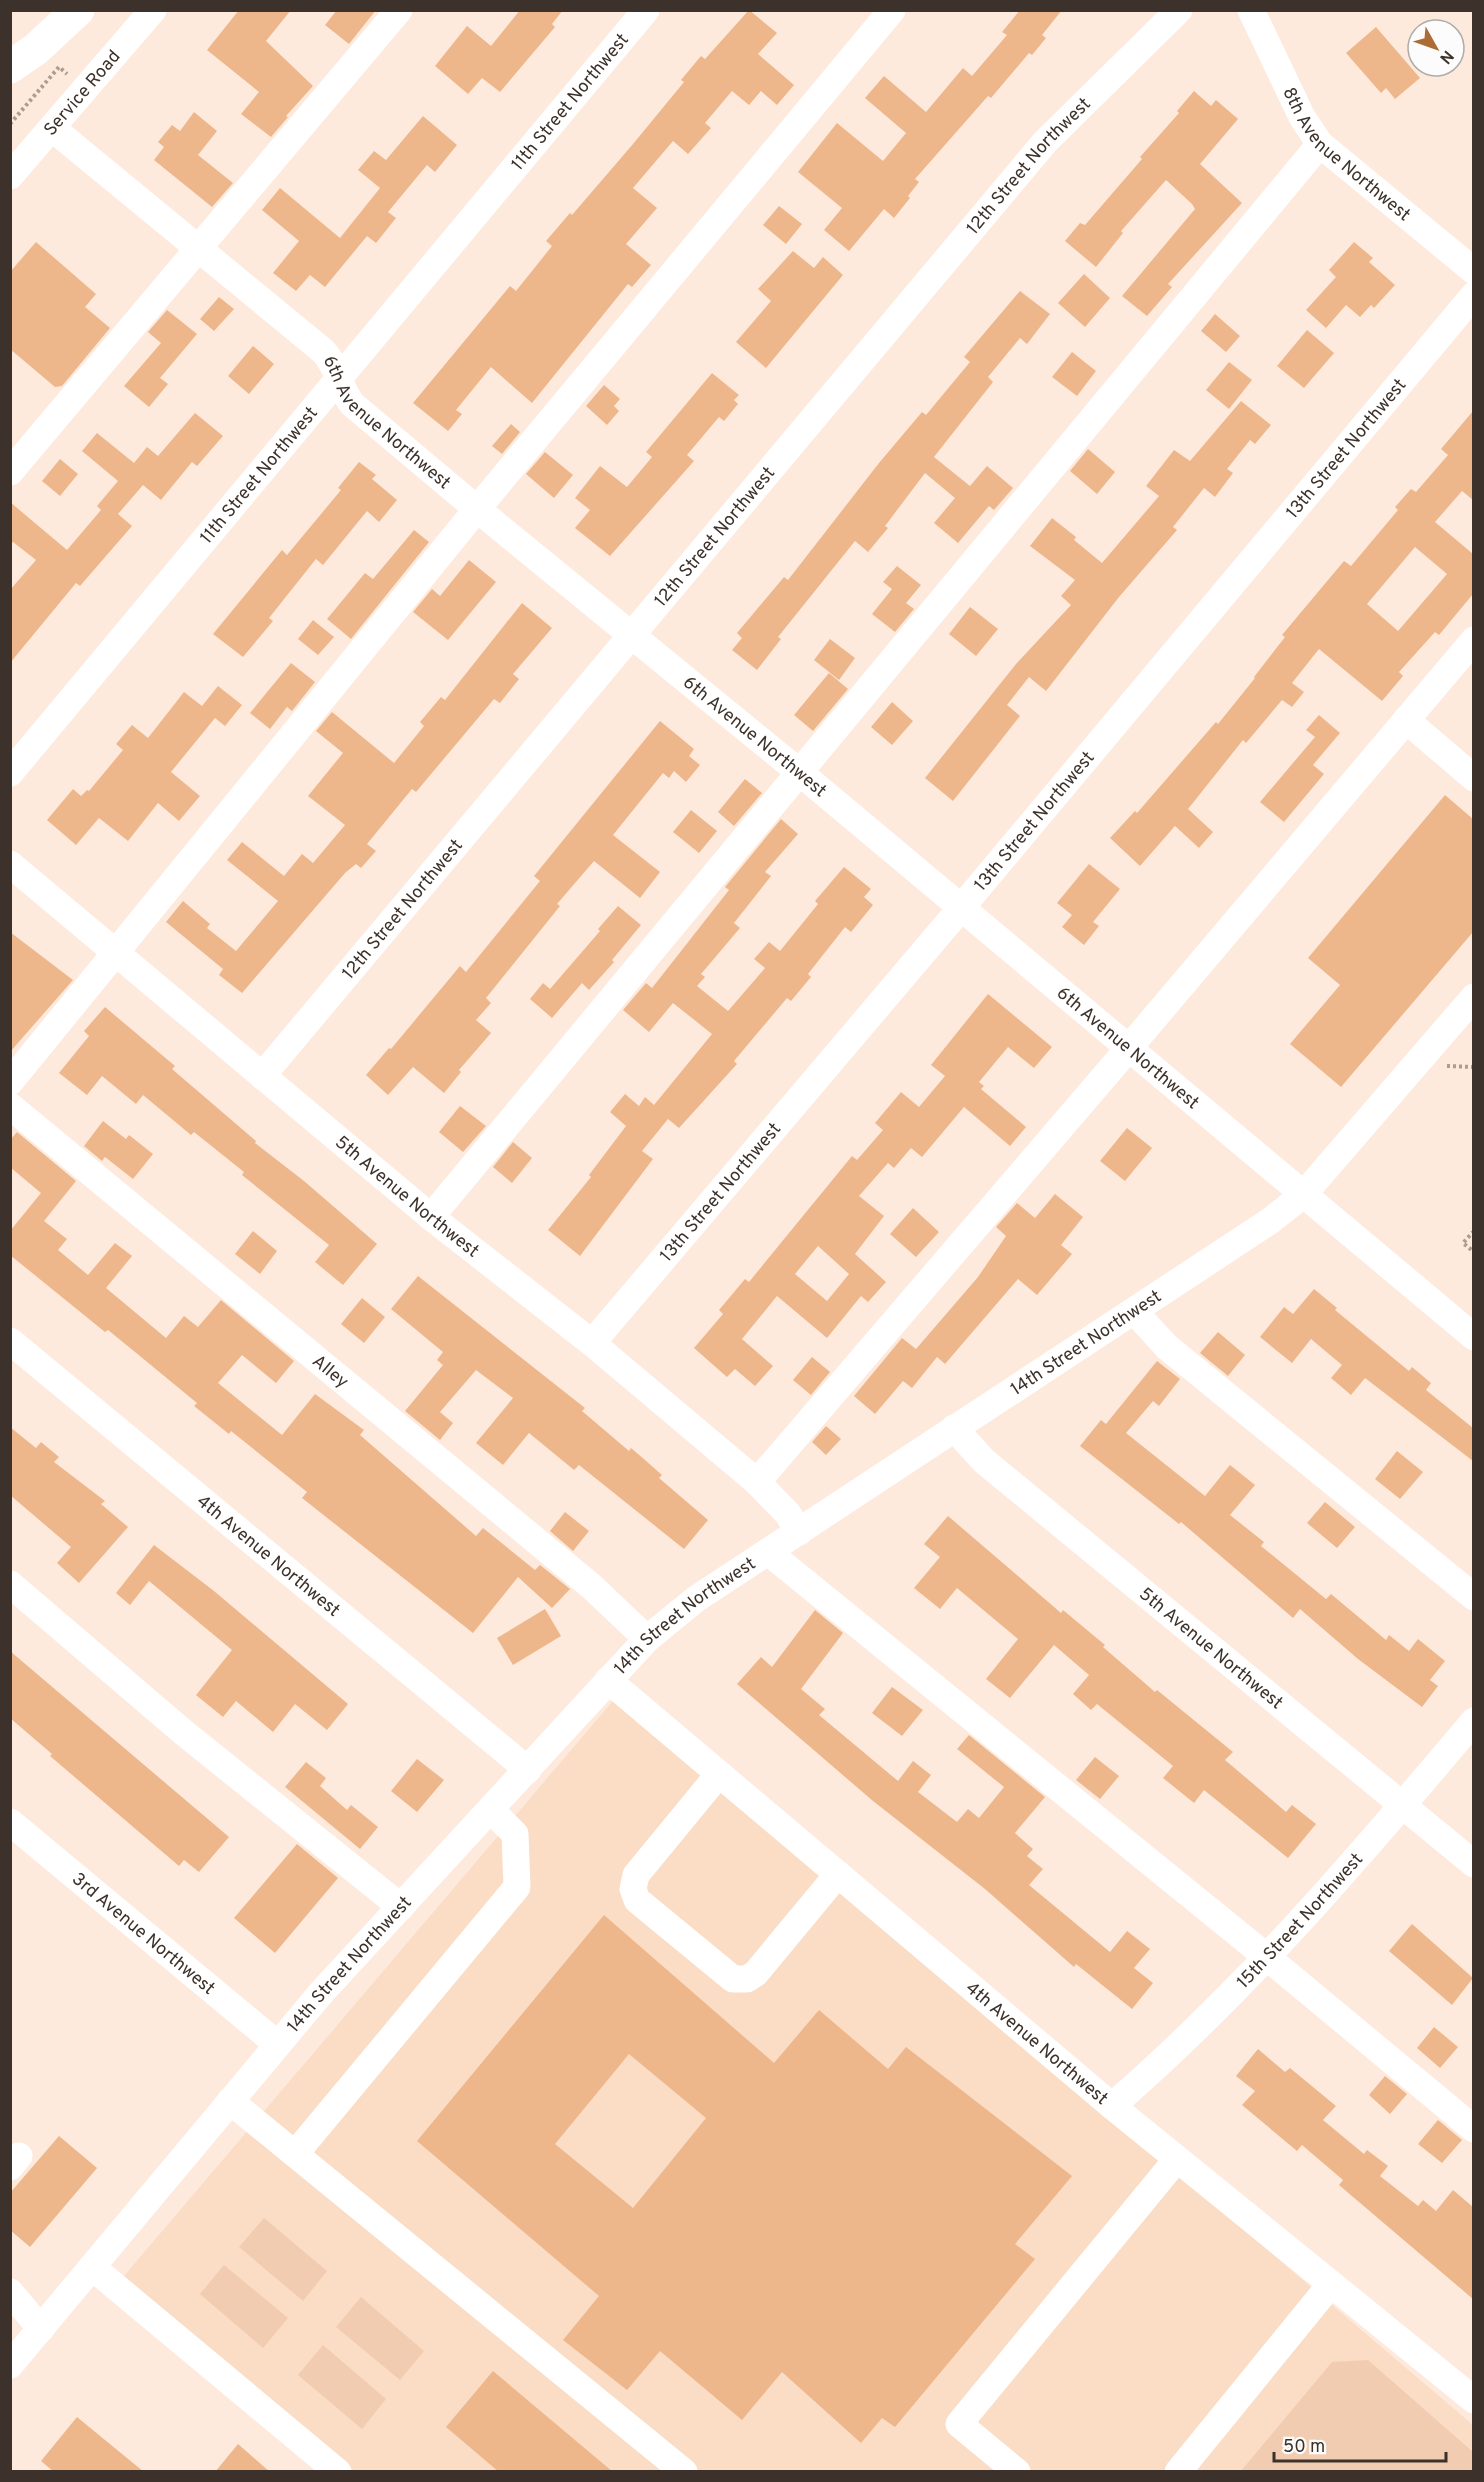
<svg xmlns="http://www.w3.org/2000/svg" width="1484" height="2482" viewBox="0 0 1484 2482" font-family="Overpass,sans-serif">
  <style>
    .built { fill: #fbdcc5 }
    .green { fill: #f1ccb1 }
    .building { fill: #eeb68b; fill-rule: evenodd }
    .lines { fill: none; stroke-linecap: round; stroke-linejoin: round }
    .path { stroke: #ac9c91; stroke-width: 4; stroke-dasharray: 3 3; stroke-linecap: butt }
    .minor { stroke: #fff; stroke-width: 27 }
    .highway { stroke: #fff; stroke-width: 33 }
    .labels { text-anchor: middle; stroke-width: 5; stroke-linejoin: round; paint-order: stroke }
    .street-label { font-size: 18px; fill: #3c322b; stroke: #fcfcfc }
  </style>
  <rect width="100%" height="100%" fill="#feeadc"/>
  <path class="built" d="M617,1696L1473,2425V2471H354L124,2276Z"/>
  <path class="green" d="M264,2218L327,2271L303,2301L239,2247Z
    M224,2265L288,2318L263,2348L200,2294Z
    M361,2297L424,2351L400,2380L336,2327Z
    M323,2345L386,2399L362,2429L298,2375Z
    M1368,2360L1473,2452V2471H1241L1332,2362Z"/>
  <path class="building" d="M239,10H291L266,41L313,86L286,116L288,117L271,137L241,114L259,92L207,50Z
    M337,10H376L349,44L325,25Z
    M520,10H563L552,24L555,27L500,92L482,78L468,94L435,66L467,26L491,46Z
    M749,10L777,33L758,54L794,85L777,105L761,91L749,105L732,91L705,123L711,128L688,154L673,141L633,188L657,208L626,244L651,265L632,287L628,284L532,403L491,367L456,410L462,414L448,431L413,403L510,286L516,291L552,246L546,241L570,213L572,215L633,144L684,82L681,80L701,56L705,59Z
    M1020,10H1062L1042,35L1046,38L1032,55L1029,53L991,98L988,96L915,179L919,182L908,196L910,198L894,218L884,209L849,251L824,230L842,208L798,172L837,123L883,161L906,133L865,98L884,76L926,112L963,68L972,76L1007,35L1002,32Z
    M1376,27L1420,78L1395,99L1386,88L1381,93L1346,53Z
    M1194,91L1211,106L1216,100L1238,119L1200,164L1242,203L1168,284L1172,287L1147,316L1122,296L1195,209L1192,204L1166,180L1121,231L1123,233L1096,267L1065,241L1080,223L1085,225L1142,159L1140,157L1179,113L1177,111Z
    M194,112L217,131L198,155L233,183L212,207L154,160L164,147L158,142L172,125L180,131Z
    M423,116L457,145L435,172L427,165L388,212L396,218L376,243L367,236L325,287L310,275L296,291L273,273L299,241L262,210L280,188L340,238L380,188L358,170L374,151L386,160Z
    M779,206L802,224L786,244L763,225Z
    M36,242L96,294L85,307L110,328L62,386L55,387L10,349V272Z
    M1354,242L1373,258L1369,262L1395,285L1374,308L1371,305L1360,317L1346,305L1326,328L1306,310L1336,277L1329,270Z
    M793,251L814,268L823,257L843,275L766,368L736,342L771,301L758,289Z
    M1084,274L1110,298L1085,327L1058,303Z
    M1020,291L1050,314L1027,344L1020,338L988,377L993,382L934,457L970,486L987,466L1013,488L994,510L989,506L958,543L934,523L955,498L925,473L885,526L888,528L868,552L855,541L778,637L781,639L757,670L732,650L742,638L737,633L784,577L788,580L879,463L922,412L926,415L970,362L964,357Z
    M219,297L234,309L214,331L200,319Z
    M167,310L197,334L160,378L168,384L149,407L124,386L161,343L148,332Z
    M1215,314L1240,336L1226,352L1201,331Z
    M1307,330L1334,353L1304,388L1277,366Z
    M253,346L274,364L249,394L228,376Z
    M1072,352L1096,371L1077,396L1052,377Z
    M1229,362L1252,380L1229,409L1206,390Z
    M712,373L739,395L734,400L738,404L724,421L719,417L687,455L694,461L610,556L575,528L590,510L575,498L600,466L627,487L652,457L646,452Z
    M604,385L620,399L614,406L619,411L607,425L586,406Z
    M1241,401L1271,425L1255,444L1250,440L1227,469L1233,473L1215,497L1204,488L1173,527L1177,530L1119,597L1046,691L1029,677L1007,705L1020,716L953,801L925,778L1016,664L1071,605L1061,596L1075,580L1030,546L1052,518L1076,537L1074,540L1102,563L1159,496L1146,486L1174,450L1190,461Z
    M1473,411V500L1462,491L1435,522L1473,554V594L1439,635L1435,632L1399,672L1403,676L1382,701L1319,649L1292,683L1304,692L1292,707L1282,700L1246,743L1243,740L1188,809L1213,832L1199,848L1175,826L1140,866L1110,838L1135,811L1137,813L1216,722L1218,724L1255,678L1254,677L1285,637L1282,635L1344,561L1351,566L1398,510L1395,507L1411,489L1416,492L1448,455L1441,449ZM1415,547L1447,574L1398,631L1367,604Z
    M195,413L223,436L197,466L192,462L161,500L143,485L118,514L132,526L80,586L76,583L10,663V590L36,560L13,542L10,544V502L67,550L101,510L97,506L118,481L82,451L97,433L134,463L147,447L158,456Z
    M511,424L520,432L502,454L492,446Z
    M1088,449L1115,472L1097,494L1070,471Z
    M545,452L573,475L554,498L526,474Z
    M60,459L78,474L60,496L42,481Z
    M359,462L376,475L372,479L397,500L379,522L367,511L323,565L316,559L269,618L273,621L243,657L213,634L282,550L287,555L341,490L338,488Z
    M414,530L429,542L351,639L327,619L365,573L373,579Z
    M469,560L496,582L448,640L413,612L432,589L440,596Z
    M897,566L921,585L906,603L914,609L895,632L872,614L892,589L883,582Z
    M522,603L552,628L513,674L519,679L500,703L494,699L416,792L412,789L367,844L376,851L361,868L356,864L345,873L242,993L219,975L223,969L166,922L183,901L210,924L207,928L236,951L278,901L227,860L242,842L284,876L302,854L313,863L345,825L308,796L343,753L316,731L332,712L394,763L424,726L420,722L441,697L445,700Z
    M970,607L998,629L976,656L949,634Z
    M313,620L334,637L318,655L298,639Z
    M830,639L855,658L839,680L814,660Z
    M291,663L315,682L292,711L287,707L270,729L250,713Z
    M829,673L848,689L813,731L794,715Z
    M218,686L242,705L225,726L215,718L171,772L200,796L179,821L158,803L128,841L99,818L76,845L47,820L73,789L81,796L87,790L89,791L123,750L116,744L132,725L148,738L184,692L202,706Z
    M892,702L913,721L892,745L871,727Z
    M1319,715L1340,733L1313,765L1324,774L1284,822L1260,802L1315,737L1306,730Z
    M660,721L694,749L689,756L700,765L686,782L674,771L669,778L663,773L613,835L660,872L640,898L594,861L557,904L560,906L486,998L491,1003L476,1020L491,1033L459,1070L461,1072L444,1093L413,1067L388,1095L366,1075L389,1048L391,1049L460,966L466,972L540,881L534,876Z
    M745,779L762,793L734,826L718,812Z
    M1445,795L1473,819V932L1341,1087L1290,1044L1340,985L1308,958Z
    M691,810L717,831L699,853L673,832Z
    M781,819L798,834L765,872L771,876L734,923L740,928L701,974L705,977L697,986L728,1011L765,968L754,959L769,942L780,951L818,904L815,901L844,867L871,889L864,897L873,905L851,932L845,927L808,974L811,977L791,1001L787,998L734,1061L737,1064L679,1128L668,1119L642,1151L653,1159L580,1256L548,1230L591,1177L589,1175L626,1126L610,1112L625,1094L639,1106L645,1097L654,1105L712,1034L673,1003L649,1032L623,1010L646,983L652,988L729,890L725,887Z
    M1089,864L1120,889L1093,922L1099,926L1084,945L1062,927L1072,915L1057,903Z
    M618,906L641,925L612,960L614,962L589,990L582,983L552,1018L530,999L543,983L550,989L600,931L598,929Z
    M10,932L73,980L10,1052Z
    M988,994L1052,1047L1034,1068L1008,1047L979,1082L984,1086L981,1089L1026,1127L1010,1146L964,1107L922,1157L911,1148L894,1168L888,1163L859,1196L884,1216L855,1254L886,1282L868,1302L861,1296L827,1338L777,1296L742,1339L773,1366L755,1386L735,1369L727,1377L694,1348L723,1314L719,1310L745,1279L749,1282L852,1156L857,1160L883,1130L875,1123L901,1092L919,1107L945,1076L931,1065ZM818,1246L849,1274L827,1301L795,1274Z
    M105,1007L175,1066L172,1069L256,1141L255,1143L304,1181L377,1244L343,1285L315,1262L329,1245L242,1175L244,1172L194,1132L191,1135L143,1095L136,1104L102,1076L87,1095L59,1073L89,1036L84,1031Z
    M460,1106L486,1126L463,1152L439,1132Z
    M103,1121L126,1139L129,1135L153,1154L133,1179L105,1157L102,1161L84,1146Z
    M1127,1128L1152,1148L1125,1181L1100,1161Z
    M17,1132L76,1181L44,1221L67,1239L58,1250L88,1275L115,1243L132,1256L106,1288L166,1338L184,1316L198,1327L221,1300L294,1361L276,1383L242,1355L218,1383L282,1435L315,1394L364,1430L360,1435L476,1536L483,1528L535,1570L540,1565L570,1589L552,1608L518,1577L473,1633L302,1498L307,1492L231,1431L229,1434L194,1406L197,1403L135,1352L108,1330L105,1332L10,1255V1231L41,1193L10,1167V1140Z
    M513,1142L532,1158L512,1183L493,1167Z
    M1055,1194L1083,1217L1061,1245L1072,1254L1037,1295L1018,1279L945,1364L937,1357L912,1388L903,1381L875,1414L854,1396L902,1338L916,1349L978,1277L1006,1236L996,1227L1017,1203L1035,1218Z
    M913,1208L939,1232L916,1257L890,1234Z
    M253,1231L277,1251L260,1274L235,1254Z
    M418,1276L585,1408L582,1411L629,1451L631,1448L645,1460L662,1475L659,1478L708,1520L684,1549L579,1465L574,1470L529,1433L503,1465L476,1443L513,1398L476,1370L440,1412L453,1423L440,1440L405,1411L443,1365L437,1360L443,1352L391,1309Z
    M1314,1289L1337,1308L1335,1310L1409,1371L1412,1367L1431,1383L1426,1390L1473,1428V1461L1365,1378L1351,1395L1331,1378L1342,1365L1311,1339L1292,1363L1260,1337L1284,1307L1293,1314Z
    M362,1298L385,1317L364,1343L341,1324Z
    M1218,1332L1245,1355L1228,1376L1200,1353Z
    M812,1357L830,1372L811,1395L793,1380Z
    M1157,1361L1180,1379L1159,1406L1153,1401L1126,1433L1205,1496L1230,1465L1255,1485L1230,1515L1264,1542L1261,1546L1326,1599L1331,1594L1386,1640L1389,1635L1409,1651L1418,1639L1445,1661L1430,1680L1438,1686L1422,1707L1358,1659L1300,1609L1293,1618L1181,1522L1179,1524L1080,1446L1101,1420L1106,1424Z
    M826,1426L841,1439L826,1455L812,1442Z
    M10,1427L36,1448L41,1442L59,1457L54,1462L105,1501L101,1504L128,1527L79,1583L57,1563L71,1547L10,1495Z
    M1397,1451L1423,1472L1400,1499L1375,1479Z
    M1325,1502L1355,1527L1337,1548L1307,1523Z
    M565,1512L589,1531L573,1551L550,1531Z
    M948,1516L1061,1613L1063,1610L1105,1645L1103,1647L1155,1692L1157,1690L1233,1752L1225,1760L1251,1782L1286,1812L1292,1805L1316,1824L1288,1858L1204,1790L1194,1803L1163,1778L1173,1766L1097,1704L1091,1710L1073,1694L1089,1675L1054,1645L1010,1698L986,1679L1018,1639L957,1588L940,1609L914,1588L940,1557L924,1544Z
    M154,1545L214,1591L348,1704L327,1730L295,1704L273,1732L236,1701L223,1717L196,1695L232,1650L149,1581L130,1605L116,1593Z
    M545,1609L561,1636L513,1665L497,1638Z
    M815,1610L843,1633L801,1689L825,1709L819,1715L898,1781L913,1761L931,1775L918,1792L957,1822L968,1809L979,1818L1004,1787L957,1749L969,1735L1045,1797L1015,1833L1033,1849L1027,1856L1043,1869L1029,1885L1110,1952L1127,1931L1150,1949L1134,1968L1153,1983L1132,2009L1076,1964L1074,1967L985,1889L873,1801L737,1684L761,1657L772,1667Z
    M10,1651L229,1837L199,1872L184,1860L179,1866L50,1756L52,1754L10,1718Z
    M892,1687L923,1710L902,1736L872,1713Z
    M1095,1757L1119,1776L1100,1799L1076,1780Z
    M417,1759L444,1780L417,1812L391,1791Z
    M306,1762L326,1778L320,1786L347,1810L351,1805L378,1827L360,1849L285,1787Z
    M297,1844L338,1878L275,1953L234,1918Z
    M604,1915L774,2063L819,2010L888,2069L906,2047L1072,2176L1015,2244L1035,2259L895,2427L882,2418L861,2443L782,2372L742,2420L660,2351L627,2390L563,2340L599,2296L417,2141ZM629,2054L706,2118L633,2208L555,2144Z
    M1412,1924L1473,1978L1452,2005L1389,1951Z
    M1434,2027L1458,2047L1440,2068L1417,2048Z
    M1258,2049L1285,2072L1290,2068L1336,2106L1323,2120L1364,2154L1367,2150L1388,2166L1380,2176L1418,2206L1423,2200L1436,2211L1453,2190L1473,2207V2299L1339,2185L1343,2180L1302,2145L1297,2151L1242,2105L1255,2091L1236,2076Z
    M1385,2076L1407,2094L1390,2114L1369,2095Z
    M1438,2120L1462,2140L1442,2163L1418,2144Z
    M59,2136L97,2168L30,2247L10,2230V2193Z
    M493,2371L613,2472H499L446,2427Z
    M77,2417L144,2472H54L41,2461Z
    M238,2444L270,2472H215Z"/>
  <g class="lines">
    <path class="path" d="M10,124L59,67L67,74
      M1447,1066L1474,1067
      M1474,1231L1463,1243L1474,1252"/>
    <g class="minor">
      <path id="s1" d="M1251,10L1302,117L1320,144L1474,271"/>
      <path id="s2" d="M52,128L323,351C338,366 339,388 352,404L477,509L798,771L1474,1337"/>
      <path id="s3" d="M10,176L153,10"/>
      <path d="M10,472L399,10"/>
      <path d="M1406,720L1474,778"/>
      <path id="s4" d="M10,773L646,10"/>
      <path id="s5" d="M10,864L431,1217L592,1343L757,1482L788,1514L799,1532"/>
      <path id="s6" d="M262,1076L1045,142L1179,10"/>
      <path d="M10,1082L477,509L892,10"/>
      <path id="s7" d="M10,1106L591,1586L647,1639"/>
      <path d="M431,1217L1320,144"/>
      <path d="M1134,1311L1167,1347L1474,1597"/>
      <path id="s8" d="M10,1341L528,1770"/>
      <path id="s9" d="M592,1343L961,908L1474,295"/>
      <path id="s10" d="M954,1428L984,1461L1474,1864"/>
      <path d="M757,1482L1128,1049L1474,640"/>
      <path d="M768,1552L1268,1958L1474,2129"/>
      <path d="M10,1584L183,1732L401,1907"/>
      <path id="s11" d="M608,1680L1112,2106L1474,2400"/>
      <path d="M719,1774L636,1875L633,1889L637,1900L733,1979H747L756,1973L838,1874"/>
      <path id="s12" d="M10,1822L277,2044"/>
      <path d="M230,2101L684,2472"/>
      <path id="s13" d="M1112,2106C1246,1990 1360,1856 1474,1721"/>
      <path d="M295,2154L517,1887L515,1834L491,1810"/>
      <path d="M10,2167L19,2156"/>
      <path d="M92,2267L338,2472"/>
      <path d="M10,2292L41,2329"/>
      <path id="s14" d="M10,2365L321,1993L647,1639L696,1599L1270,1221L1303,1195L1474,997"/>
      <path d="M1017,2472L959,2424L1177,2159"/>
      <path d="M1178,2472L1331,2284"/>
    </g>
    <path class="highway" d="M10,67L36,49L78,10"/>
  </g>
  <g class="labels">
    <g class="street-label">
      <text dy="6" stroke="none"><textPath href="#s3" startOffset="110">Service Road</textPath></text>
      <text dy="6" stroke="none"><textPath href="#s4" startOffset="874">11th Street Northwest</textPath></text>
      <text dy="6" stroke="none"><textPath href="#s1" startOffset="176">8th Avenue Northwest</textPath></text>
      <text dy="6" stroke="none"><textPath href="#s6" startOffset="1190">12th Street Northwest</textPath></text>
      <text dy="6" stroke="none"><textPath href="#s2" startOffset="448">6th Avenue Northwest</textPath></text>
      <text dy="6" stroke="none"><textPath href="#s9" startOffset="1170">13th Street Northwest</textPath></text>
      <text dy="6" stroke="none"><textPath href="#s4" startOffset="388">11th Street Northwest</textPath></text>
      <text dy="6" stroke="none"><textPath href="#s6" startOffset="704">12th Street Northwest</textPath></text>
      <text dy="6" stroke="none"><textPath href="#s2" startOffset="934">6th Avenue Northwest</textPath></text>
      <text dy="6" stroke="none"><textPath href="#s9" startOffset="684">13th Street Northwest</textPath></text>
      <text dy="6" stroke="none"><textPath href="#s6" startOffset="218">12th Street Northwest</textPath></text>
      <text dy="6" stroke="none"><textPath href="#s2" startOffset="1420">6th Avenue Northwest</textPath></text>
      <text dy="6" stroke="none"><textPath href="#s9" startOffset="198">13th Street Northwest</textPath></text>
      <text dy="6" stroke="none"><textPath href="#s5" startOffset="518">5th Avenue Northwest</textPath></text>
      <text dy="6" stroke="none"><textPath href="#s14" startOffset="1496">14th Street Northwest</textPath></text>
      <text dy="6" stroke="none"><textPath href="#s7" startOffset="416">Alley</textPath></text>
      <text dy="6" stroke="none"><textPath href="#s8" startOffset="336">4th Avenue Northwest</textPath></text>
      <text dy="6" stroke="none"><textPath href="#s14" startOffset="1010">14th Street Northwest</textPath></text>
      <text dy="6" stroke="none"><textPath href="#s10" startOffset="339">5th Avenue Northwest</textPath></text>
      <text dy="6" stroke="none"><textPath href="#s13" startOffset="264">15th Street Northwest</textPath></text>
      <text dy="6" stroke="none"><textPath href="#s12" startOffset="174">3rd Avenue Northwest</textPath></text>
      <text dy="6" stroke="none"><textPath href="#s14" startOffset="525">14th Street Northwest</textPath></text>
      <text dy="6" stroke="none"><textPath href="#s11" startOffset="562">4th Avenue Northwest</textPath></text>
    </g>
  </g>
  <rect width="1484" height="2482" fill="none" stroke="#3c322b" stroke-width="24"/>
  <g transform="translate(1436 48) rotate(130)"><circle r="28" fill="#fcfcfc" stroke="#afaba8" stroke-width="1.5"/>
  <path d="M0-4.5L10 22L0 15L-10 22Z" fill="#ac6c35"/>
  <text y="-9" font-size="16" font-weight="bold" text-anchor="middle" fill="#3c322b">N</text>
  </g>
  <path d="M1274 2452v9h172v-9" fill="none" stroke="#3c322b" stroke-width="3"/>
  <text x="1283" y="2452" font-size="18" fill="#3c322b" stroke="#fcfcfc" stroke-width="4.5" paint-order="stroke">50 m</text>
</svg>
